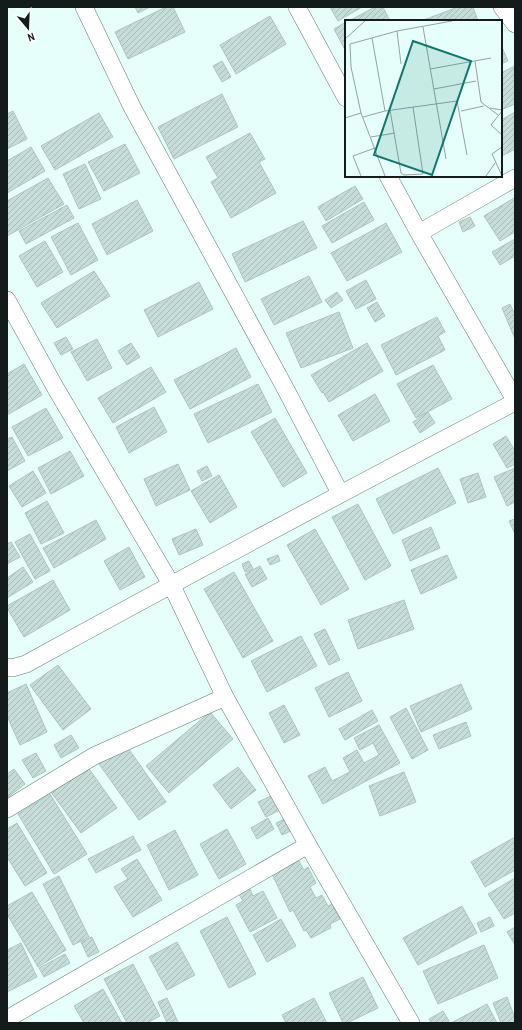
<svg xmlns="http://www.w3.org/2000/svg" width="522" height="1030" viewBox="0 0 522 1030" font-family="'Archivo Narrow',sans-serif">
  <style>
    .building { fill: url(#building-hatch); stroke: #adc4c0 }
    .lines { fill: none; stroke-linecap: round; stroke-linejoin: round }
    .minor-casing { stroke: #657a77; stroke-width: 18 }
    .minor { stroke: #fff; stroke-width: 17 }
    .inset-road { fill: none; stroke: #92a4a1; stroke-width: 1 }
    .view { fill: #0f766e; fill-opacity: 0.15; stroke: #0f766e; stroke-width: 2 }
    .inset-edge { fill: none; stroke: #141c1b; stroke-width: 2 }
  </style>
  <defs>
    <pattern id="building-hatch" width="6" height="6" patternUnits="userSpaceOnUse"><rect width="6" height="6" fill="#c5dcd8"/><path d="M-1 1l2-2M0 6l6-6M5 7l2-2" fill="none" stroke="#a8bcb9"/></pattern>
  </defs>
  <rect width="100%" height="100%" fill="#e6fffa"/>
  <path class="building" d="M135,7H150L138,13Z
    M166,7H173L185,32L128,59L115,32Z
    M330,7H362L338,21Z
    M375,7H383L390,21H349Z
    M458,7H473L478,21H421Z
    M270,16L286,44L236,74L220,45Z
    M346,22V47L344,48L334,29Z
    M501,45L508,61L501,64Z
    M222,61L231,77L222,82L213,66Z
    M515,66V104L501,110V73Z
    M222,94L238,127L174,159L158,127Z
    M13,111L27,139L7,149V114Z
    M515,112V149L502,156L501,154V120Z
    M99,113L113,137L55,170L41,146Z
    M250,133L265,159L259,162L276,193L231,218L211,182L218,178L206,157Z
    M125,144L140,173L104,191L88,162Z
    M31,147L45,171L7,193V161Z
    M85,164L101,199L79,209L63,174Z
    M48,178L64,204L7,236V201Z
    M355,186L363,199L326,221L318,207Z
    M514,198L515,200V232L500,241L484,216Z
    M137,200L153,231L107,255L92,224Z
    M364,202L374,220L332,243L322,226Z
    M67,205L74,218L26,244L19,231Z
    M470,217L475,226L463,232L459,222Z
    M303,221L317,248L245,282L232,254Z
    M78,223L98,260L71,275L51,237Z
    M386,223L402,252L347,281L331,253Z
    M515,239V256L500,265L492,252Z
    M45,241L63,272L37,287L19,256Z
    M94,271L110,296L57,328L41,303Z
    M309,276L322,302L274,325L261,299Z
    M366,280L376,299L356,309L346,291Z
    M199,282L213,309L158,337L144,310Z
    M337,292L343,300L331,308L325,300Z
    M377,302L385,316L375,322L367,308Z
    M510,304L515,315V339L502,308Z
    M339,312L353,348L301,368L286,333Z
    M437,317L445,332L438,336L445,350L396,375L381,345Z
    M66,337L73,349L61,355L54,343Z
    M97,339L112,368L87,381L71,352Z
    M131,343L140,357L127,365L118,351Z
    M367,343L383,371L329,402L323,392L322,393L311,375Z
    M236,348L251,377L190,409L174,380Z
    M24,364L42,395L7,415V374Z
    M433,365L452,399L416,418L397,384Z
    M151,367L166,392L113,423L98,398Z
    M258,384L272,412L208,443L194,414Z
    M375,394L390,421L353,441L338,415Z
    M154,407L167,432L129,453L116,427Z
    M46,408L63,438L28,456L12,427Z
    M428,412L435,423L420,433L413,422Z
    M275,418L307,473L283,487L251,432Z
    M506,436L515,451V464L507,468L493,444Z
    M12,437L25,461L7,471V439Z
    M70,451L84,476L51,494L38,468Z
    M178,464L190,490L156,506L144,479Z
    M207,466L212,476L202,481L197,471Z
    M438,468L456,503L393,534L376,499Z
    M515,468V502L507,506L494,477Z
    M33,471L46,493L22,507L9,486Z
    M478,473L486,497L468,503L460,479Z
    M219,475L237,507L210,523L191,491Z
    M47,501L64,533L41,544L25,513Z
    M358,504L391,566L365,580L332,517Z
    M515,519V534L509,521Z
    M96,520L106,539L54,568L43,548Z
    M431,527L440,548L410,561L402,540Z
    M196,529L203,545L179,555L172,539Z
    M315,529L349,589L321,605L287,545Z
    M30,534L50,571L35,579L15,542Z
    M11,542L20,557L7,564V544Z
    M129,547L145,577L120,590L104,561Z
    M278,555L280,561L270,565L267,559Z
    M447,555L457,578L421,594L411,570Z
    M249,561L253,569L245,572L242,564Z
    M260,566L267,579L252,587L245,574Z
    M23,567L33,582L7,598V578Z
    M234,572L273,641L243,658L204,589Z
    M53,580L70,610L24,637L7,608V606Z
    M404,600L414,629L358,649L348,620Z
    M325,629L340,660L329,665L314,634Z
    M301,636L317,666L267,692L251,661Z
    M58,665L91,709L63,730L30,685Z
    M348,672L362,701L329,717L315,688Z
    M26,684L47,732L20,745L7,716V693Z
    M461,684L472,709L421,732L410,706Z
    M284,705L300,735L284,743L269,713Z
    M406,708L428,750L412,759L390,717Z
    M372,710L378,721L345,740L339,729Z
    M210,712L233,739L169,793L146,766Z
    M466,722L471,736L439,749L433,735Z
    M379,725L400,763L323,804L308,776L325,767L332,781L350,772L343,758L357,750L364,763L379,755L373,743L360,750L354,738Z
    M71,735L79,748L61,758L54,745Z
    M126,745L166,802L139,820L99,764Z
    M36,753L46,771L33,778L22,760Z
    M87,766L117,808L81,833L51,792Z
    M238,767L256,790L231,809L213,785Z
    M14,769L25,784L7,798V774Z
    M404,772L416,802L380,816L369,786Z
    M50,794L87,854L54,874L18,814Z
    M273,795L280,810L266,817L258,802Z
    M268,818L274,829L257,839L251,828Z
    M287,818L293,830L282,835L276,823Z
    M17,823L47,873L25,886L7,857V829Z
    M227,829L246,864L219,879L200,844Z
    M175,830L198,875L169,890L147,845Z
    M133,836L141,850L96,873L88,859Z
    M515,837V870L485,887L471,862Z
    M137,859L162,900L133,917L114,887L128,879L121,869Z
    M299,861L304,870L308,867L316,883L310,887L316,898L322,895L328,906L332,904L340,919L330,924L331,928L311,938L306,930L304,931L293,910L290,912L272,874Z
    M59,876L89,937L73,945L43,884Z
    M515,878V913L504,919L488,894Z
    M248,885L253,896L263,891L277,918L250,932L236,905L243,901L237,891Z
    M32,892L66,950L38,967L7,914V906Z
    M462,906L477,933L418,965L403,938Z
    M227,917L256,974L229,988L200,931Z
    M490,917L494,926L481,932L477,923Z
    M281,919L296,946L267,962L253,935Z
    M515,927V945L507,932Z
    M92,937L99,952L88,957L81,942Z
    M177,942L195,975L167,990L149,957Z
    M21,943L37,977L7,992V950Z
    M484,945L498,978L438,1004L423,971Z
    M65,954L70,963L44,977L39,968Z
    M133,964L160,1016L147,1023H127L104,979Z
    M363,977L378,1008L347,1023H343L329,993Z
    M103,989L122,1023H84L74,1006Z
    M507,997L515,1018V1023H501L493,1003Z
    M167,998L178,1022L176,1023H167L158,1002Z
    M314,998L327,1023H286L282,1015Z
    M487,1004L497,1023H451Z
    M443,1011L449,1021L445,1023H431L429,1019Z"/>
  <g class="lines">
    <defs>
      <path id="minor" d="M84,7L132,107L284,386L340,493
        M297,7L346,98
        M502,7L515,24
        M388,176L419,233L515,400
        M419,233L515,178
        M7,300L55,387L171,584L225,697L308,845L411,1023
        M7,667L12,668L26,664C188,575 351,488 515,402
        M7,809L94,756L225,697
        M7,1019L308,845"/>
    </defs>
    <use href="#minor" class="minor-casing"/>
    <use href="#minor" class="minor"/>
  </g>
  <g transform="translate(345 20)">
    <rect width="157" height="157" fill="#e6fffa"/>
    <path class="inset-road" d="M78,7L101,139M52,11L56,44M0,19L20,1M130,41L136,82L153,95M85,49L146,38M89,69L131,61M145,88L157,90M45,90L56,153L59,155L78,154L68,87M40,91L112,81L122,135M116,91L139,86M157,91L146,105L157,115M18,97L40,91L27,18M0,98L16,93M26,117L50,113M157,127L147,134L157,156M16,156L8,136L30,128M40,156L16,93L6,47L5,24L52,11L107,1M141,156L150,143"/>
    <path class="view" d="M68,21L126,41L87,155L29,135Z"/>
    <rect width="157" height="157" class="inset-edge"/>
  </g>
  <rect width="522" height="1030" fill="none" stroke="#141c1b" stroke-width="16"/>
  <g transform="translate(28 28) rotate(161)" stroke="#ffffff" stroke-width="3" paint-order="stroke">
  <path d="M0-3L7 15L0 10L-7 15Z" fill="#141c1b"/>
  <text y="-6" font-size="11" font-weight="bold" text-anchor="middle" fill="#141c1b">N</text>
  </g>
</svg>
